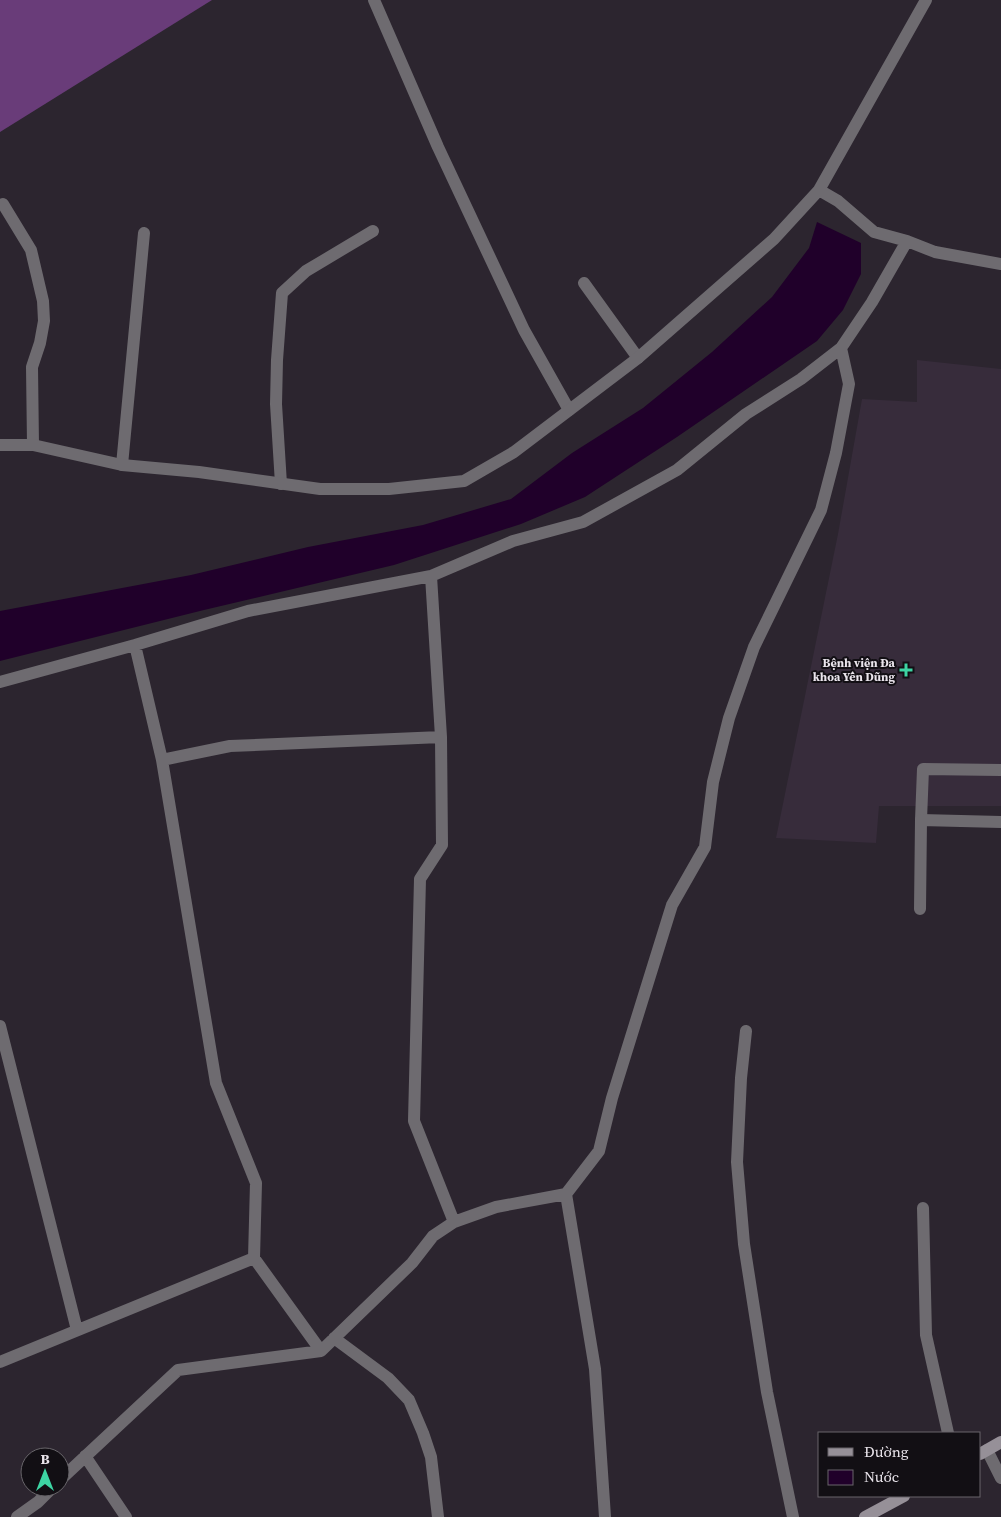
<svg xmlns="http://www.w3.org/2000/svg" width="1001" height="1517" viewBox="0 0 1001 1517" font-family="'Source Serif 4',serif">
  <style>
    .built { fill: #372c3b }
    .forest { fill: #693c79 }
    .water { fill: #20002a }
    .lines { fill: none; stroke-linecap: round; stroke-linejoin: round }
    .lane { stroke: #6e6b70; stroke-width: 12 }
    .street { stroke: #6e6b70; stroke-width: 12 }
    .secondary { stroke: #969098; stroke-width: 12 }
    .poi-dot { fill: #3dd4a3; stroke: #120f14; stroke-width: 2 }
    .labels { text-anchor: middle; stroke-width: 4; stroke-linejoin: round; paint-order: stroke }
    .poi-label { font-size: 12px; font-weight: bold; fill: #eae5ec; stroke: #120f14; text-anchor: end }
  </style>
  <rect width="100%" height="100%" fill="#2c252f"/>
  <path class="built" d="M917,360L1001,369V806H879L876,843L776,838L838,534L862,399L917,402Z"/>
  <path class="forest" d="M0,0H212L0,132Z"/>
  <path class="water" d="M817,222L861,243V274L843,310L817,341L677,437L585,497L521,524L394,565L204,610L0,661V611L191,575L308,547L423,525L511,499L572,453L643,408L712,352L772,297L809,248Z"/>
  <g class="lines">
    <path class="lane" d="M374,0L438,147L524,330L569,410
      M3,204L31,250L43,301L44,321L40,343L32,367L33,445
      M584,283L638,358
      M122,465L144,233
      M281,484L276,404L277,360L282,293L306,271L373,231
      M921,820L923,769L1001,770"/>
    <path class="street" d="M907,241L935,252L1001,264
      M0,445H33L122,465L199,472L320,489H389L464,481L514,452L638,358L774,239L819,190
      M135,645L162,760L216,1083L256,1183L254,1258L321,1351
      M0,682L135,645L248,611L431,576L513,541L583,522L677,470L746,414L801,379L841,348L872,302L907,241L874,232L838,201L819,190L926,0
      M162,760L230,746L441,737
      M920,909L921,820L1001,822
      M0,1026L77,1330
      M746,1031L741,1078L737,1162L744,1244L767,1392L793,1517
      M923,1208L926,1335L948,1433
      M454,1222L496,1207L566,1194
      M334,1338L388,1378L409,1400L423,1433L431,1457L438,1517
      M0,1362L254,1258
      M987,1450L1001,1478
      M85,1456L126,1517
      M60,1480L178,1370L321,1351L412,1263L433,1236L454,1222L414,1121L420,879L442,845L441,737L431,576
      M17,1517L38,1502L53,1487
      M605,1517L595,1369L566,1194L599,1151L612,1098L672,905L705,847L713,782L729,718L754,647L821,510L836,453L849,384L841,348"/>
    <path class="secondary" d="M980,1454L1001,1442
      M865,1517L904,1496"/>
  </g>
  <path class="poi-dot" d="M903.5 662.5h5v5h5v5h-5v5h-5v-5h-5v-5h5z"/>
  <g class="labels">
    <g class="poi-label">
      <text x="895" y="667">Bệnh viện Đa<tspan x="895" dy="14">khoa Yên Dũng</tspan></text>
    </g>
  </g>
  <rect x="818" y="1432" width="162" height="65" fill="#120f14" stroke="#68656a"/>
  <rect x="828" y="1448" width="25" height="8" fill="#969098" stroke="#68656a"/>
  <text x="864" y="1457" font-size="15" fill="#eae5ec">Đường</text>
  <rect x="828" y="1470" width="25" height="15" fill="#20002a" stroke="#68656a"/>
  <text x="864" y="1482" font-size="15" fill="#eae5ec">Nước</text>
  <g transform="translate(45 1472)"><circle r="24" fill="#120f14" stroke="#68656a"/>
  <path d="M0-4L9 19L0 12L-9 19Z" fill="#3dd4a3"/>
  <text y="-8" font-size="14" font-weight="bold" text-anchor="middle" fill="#eae5ec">B</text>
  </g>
</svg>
